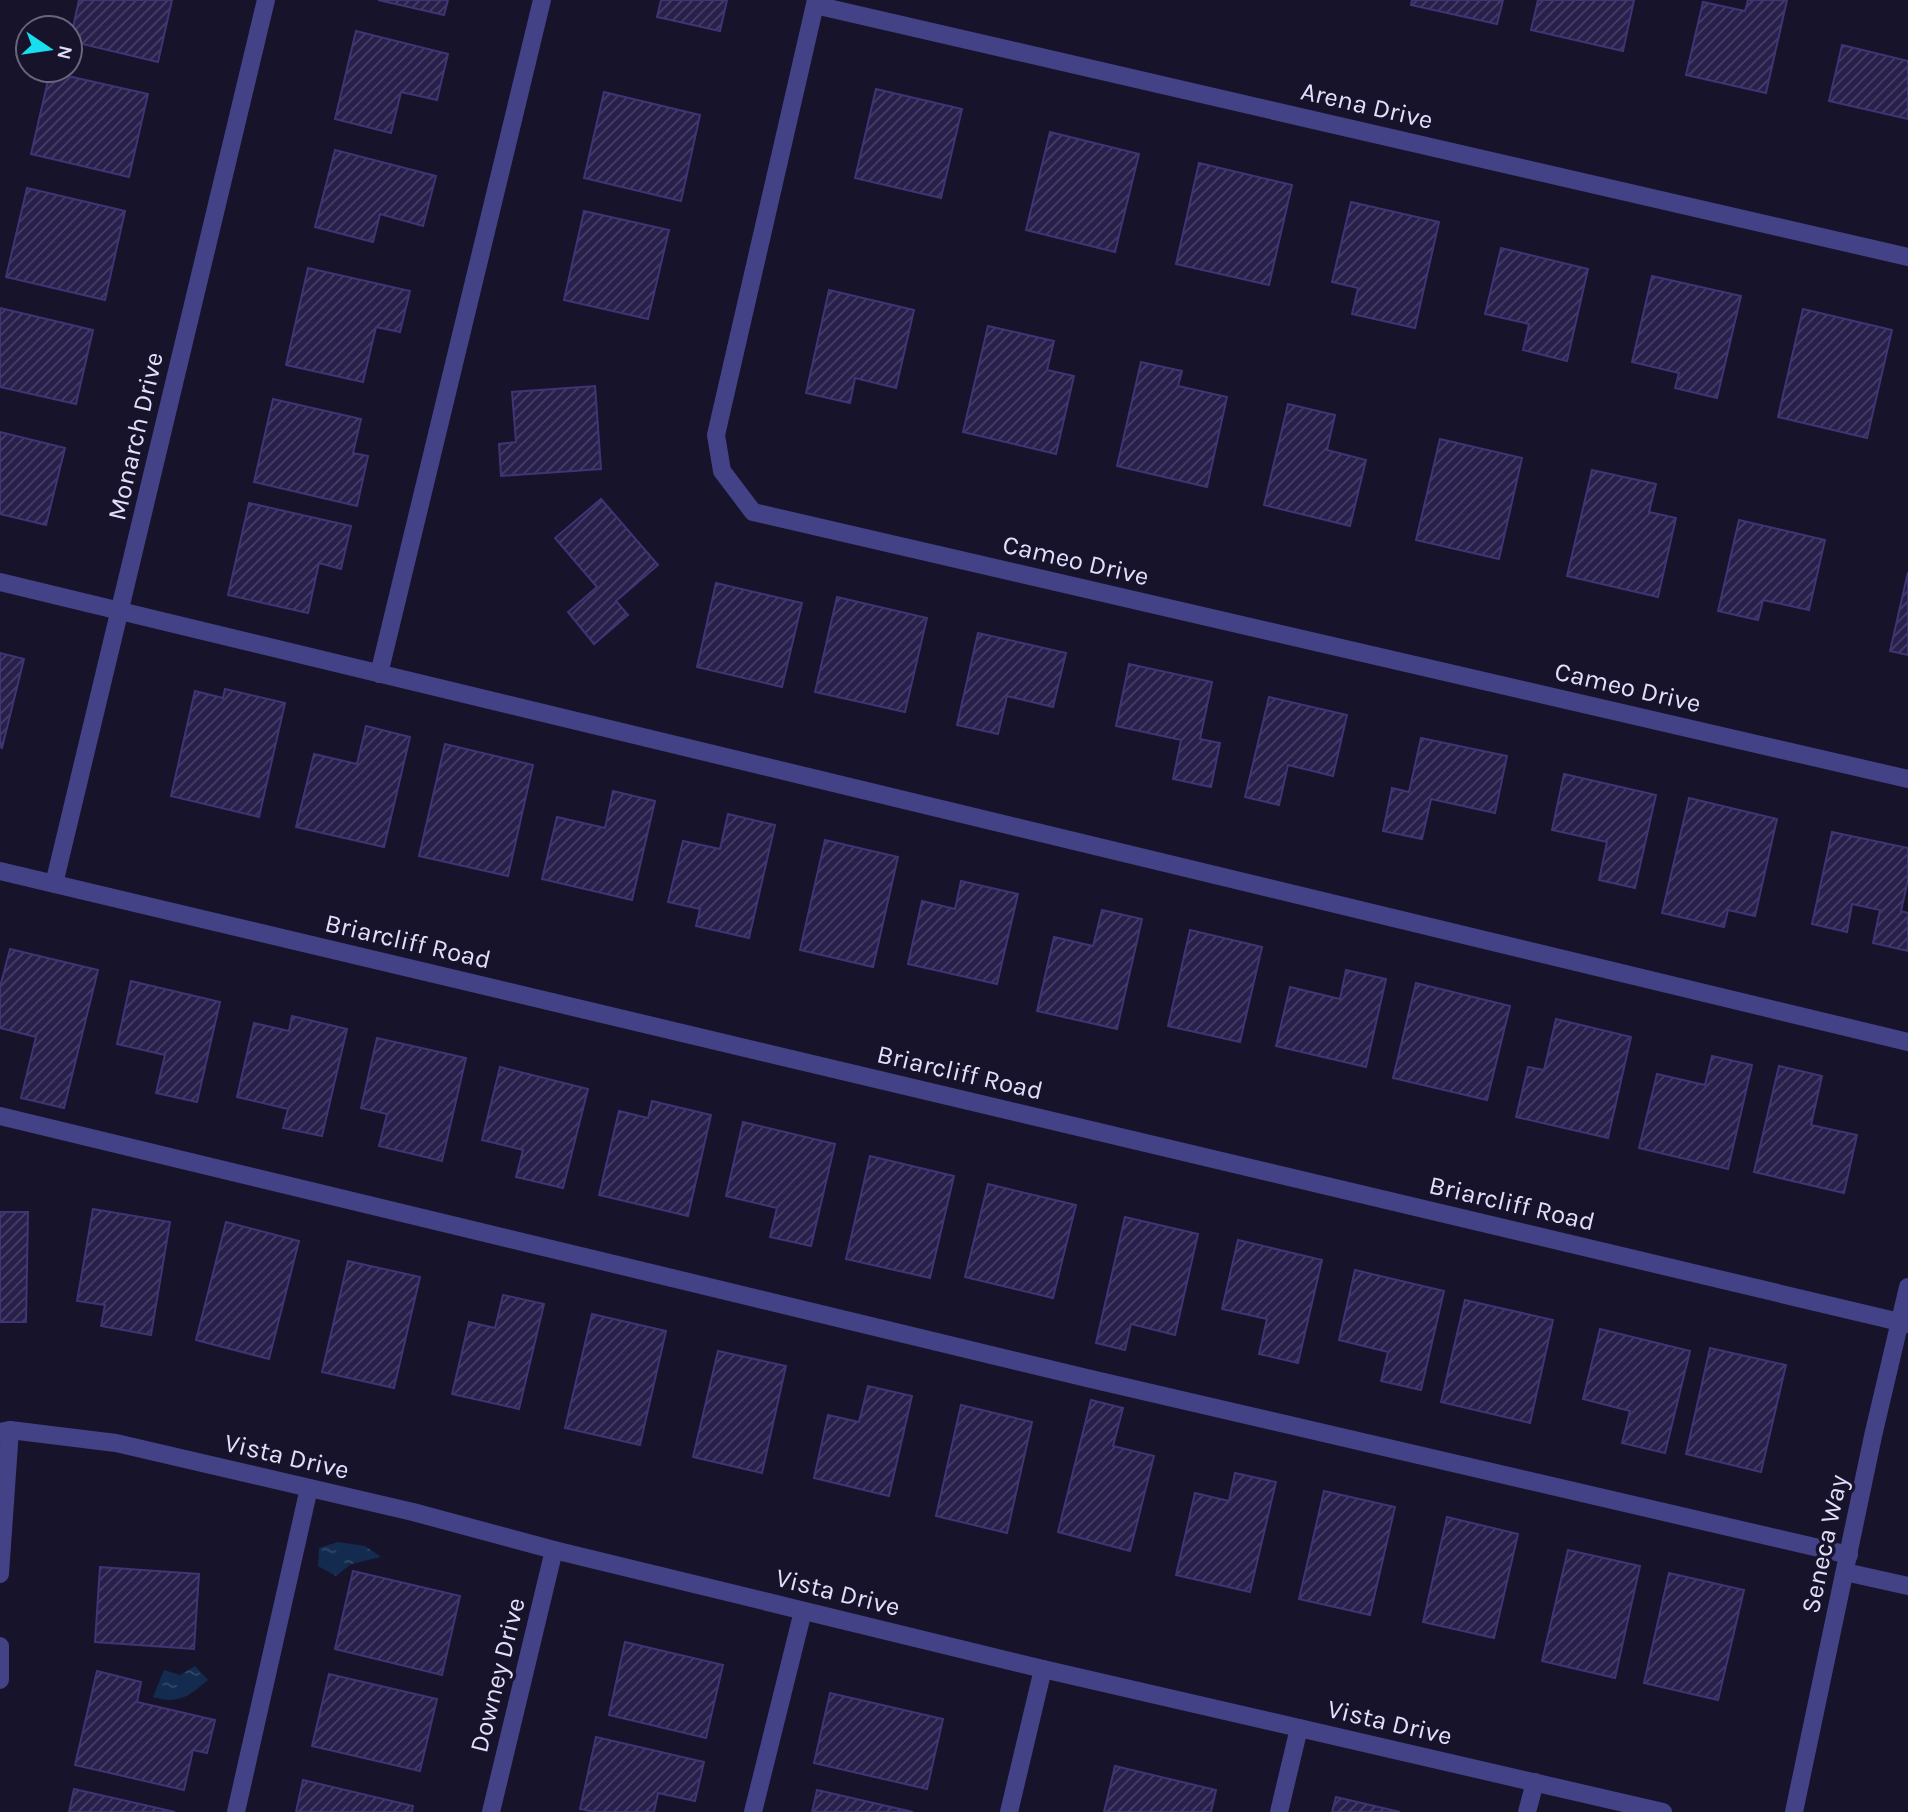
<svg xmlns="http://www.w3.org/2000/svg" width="1908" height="1812" viewBox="0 0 1908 1812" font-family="Karla,sans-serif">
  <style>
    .water { fill: url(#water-ripples) }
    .building { fill: url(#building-hatch); stroke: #403475; stroke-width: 2 }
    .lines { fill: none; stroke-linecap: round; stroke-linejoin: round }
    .service { stroke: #434287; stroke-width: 18 }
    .minor { stroke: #434287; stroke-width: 18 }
    .tertiary { stroke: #434287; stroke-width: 18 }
    .labels { text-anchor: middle; stroke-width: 7; stroke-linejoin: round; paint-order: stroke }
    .street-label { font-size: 26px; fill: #e2dffd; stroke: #17132b }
  </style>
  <defs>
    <pattern id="water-ripples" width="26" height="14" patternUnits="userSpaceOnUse" patternTransform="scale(1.75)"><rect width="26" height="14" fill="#132b4f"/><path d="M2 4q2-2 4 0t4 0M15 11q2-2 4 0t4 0" fill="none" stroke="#354969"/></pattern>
    <pattern id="building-hatch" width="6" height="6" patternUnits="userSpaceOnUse" patternTransform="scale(1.75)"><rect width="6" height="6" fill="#28204b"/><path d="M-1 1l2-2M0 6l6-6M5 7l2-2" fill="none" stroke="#474066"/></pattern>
  </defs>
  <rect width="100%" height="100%" fill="#17132b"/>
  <path class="water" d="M338,1542L365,1546L381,1557L351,1564L336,1576L318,1566L319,1548Z
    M195,1666L208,1680C189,1696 178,1705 153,1697L164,1670L180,1675Z"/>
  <path class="building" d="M79,0H172L158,62L70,41Z
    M378,0H448L444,15Z
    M661,0H727L720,31L657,17Z
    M1412,0H1503L1497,24L1411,5Z
    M1538,0H1634L1623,51L1531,30Z
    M1748,0H1787L1766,93L1686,75L1703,2L1745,11Z
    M356,31L448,54L437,100L401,92L391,133L335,119Z
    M1842,45L1908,61V119L1829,101Z
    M50,72L148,94L129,177L31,154Z
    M876,89L962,109L941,198L855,178Z
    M604,92L700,115L681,201L584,178Z
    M1050,132L1139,154L1115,252L1026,230Z
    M335,150L436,176L423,226L380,214L373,242L315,227Z
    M1199,163L1292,185L1269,285L1176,264Z
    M27,188L125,211L105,300L6,277Z
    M1351,202L1439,222L1415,328L1352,314L1358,288L1332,282Z
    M584,211L669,230L648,319L564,300Z
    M1501,248L1588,269L1567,361L1523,350L1529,324L1485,314Z
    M308,268L410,291L400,332L376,327L363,382L286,365Z
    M1652,276L1741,296L1717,398L1675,388L1679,373L1632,362Z
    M829,290L914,310L896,388L855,378L850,403L806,393Z
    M0,308L93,330L76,404L0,387Z
    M1803,309L1892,330L1867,438L1778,417Z
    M988,326L1054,341L1047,370L1074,376L1056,454L963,432Z
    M1141,362L1182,371L1178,386L1227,397L1207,487L1117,466Z
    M595,386L601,469L501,476L499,444L516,442L512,392Z
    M273,399L361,419L353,453L368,456L357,506L254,482Z
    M1288,404L1335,415L1327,450L1366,460L1350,526L1264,505Z
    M0,432L65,448L46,525L0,514Z
    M1440,439L1522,458L1499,559L1416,540Z
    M1592,470L1656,484L1649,512L1676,518L1658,597L1567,576Z
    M601,499L658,565L616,601L628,615L594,644L568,612L597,587L555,538Z
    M249,503L351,526L341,569L319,563L308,613L228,595Z
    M1739,520L1825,540L1809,610L1763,600L1758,620L1718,611Z
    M1908,572V655L1890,651Z
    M716,583L802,603L782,687L697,667Z
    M837,597L927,618L905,712L815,692Z
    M978,633L1066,653L1053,707L1007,696L998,734L957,725Z
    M0,653L24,659L2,748L0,747Z
    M1129,664L1212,682L1200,739L1220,743L1211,787L1173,779L1181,740L1116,726Z
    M225,689L285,703L259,817L171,796L195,691L223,698Z
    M1269,697L1347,715L1333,776L1288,765L1279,805L1245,797Z
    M366,726L410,737L384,847L296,827L314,754L357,764Z
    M1421,738L1507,756L1495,813L1431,799L1422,839L1383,831L1392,788L1409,792Z
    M445,744L533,765L508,876L419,856Z
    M1564,774L1656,795L1635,888L1599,880L1607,842L1552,830Z
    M613,791L655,801L632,900L542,879L557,817L605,828Z
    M1689,798L1777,819L1755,916L1728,910L1724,927L1662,913Z
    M728,814L775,825L749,938L696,926L700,909L668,902L683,841L720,849Z
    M1832,832L1908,848V880L1901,911L1908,913V951L1873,943L1880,910L1852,904L1847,932L1812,924Z
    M825,840L898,857L873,967L800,950Z
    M961,881L1018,894L997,984L908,964L922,901L955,909Z
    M1102,910L1142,919L1117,1029L1037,1011L1054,937L1093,946Z
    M1190,930L1262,947L1240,1042L1168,1026Z
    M10,949L98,970L64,1108L21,1098L36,1037L0,1028V987Z
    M1346,970L1386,979L1366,1067L1276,1046L1290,987L1340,999Z
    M131,981L220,1002L197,1102L156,1093L165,1055L117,1044Z
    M1416,983L1510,1006L1487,1100L1393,1078Z
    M292,1016L347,1029L322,1136L283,1128L288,1109L237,1097L254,1023L289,1031Z
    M1556,1019L1631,1037L1608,1138L1516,1117L1528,1067L1544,1070Z
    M377,1038L466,1058L442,1161L379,1146L387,1114L361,1108Z
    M1712,1056L1752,1065L1728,1169L1639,1148L1657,1074L1705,1085Z
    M1779,1066L1822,1076L1811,1125L1857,1135L1844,1193L1754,1172Z
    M500,1067L588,1089L563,1188L516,1177L523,1150L482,1140Z
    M652,1101L711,1115L688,1216L599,1195L619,1111L648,1118Z
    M743,1122L835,1144L811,1246L770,1237L777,1208L726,1196Z
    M870,1156L954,1176L930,1278L846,1259Z
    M988,1184L1076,1205L1053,1298L965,1277Z
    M93,1209L170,1222L151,1335L101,1326L105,1305L77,1301Z
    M0,1212H28L26,1322H0Z
    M1125,1217L1198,1234L1175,1335L1131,1324L1125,1350L1096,1343Z
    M226,1222L299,1241L269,1359L196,1340Z
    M1238,1240L1322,1260L1298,1363L1259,1354L1267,1319L1222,1309Z
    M348,1261L420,1277L394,1388L322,1372Z
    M1355,1270L1444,1291L1421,1390L1381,1381L1388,1352L1339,1340Z
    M503,1295L544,1304L519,1409L452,1394L469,1322L495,1328Z
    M1465,1300L1553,1320L1530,1423L1441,1402Z
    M592,1314L666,1331L640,1445L565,1428Z
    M1600,1329L1690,1351L1665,1453L1622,1443L1630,1411L1583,1399Z
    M1710,1348L1786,1365L1761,1472L1686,1454Z
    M718,1351L786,1366L762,1473L693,1457Z
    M868,1386L912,1396L889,1496L814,1478L828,1415L859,1422Z
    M1091,1400L1123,1408L1113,1446L1154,1456L1130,1551L1058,1532Z
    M961,1405L1032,1422L1007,1533L936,1516Z
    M1235,1473L1276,1482L1250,1592L1176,1575L1195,1493L1229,1501Z
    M1324,1491L1395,1507L1370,1615L1299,1599Z
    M1447,1517L1518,1534L1494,1638L1423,1622Z
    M1568,1550L1640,1566L1615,1678L1542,1661Z
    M100,1567L199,1574L194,1649L95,1642Z
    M353,1571L460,1596L442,1675L335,1649Z
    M1669,1573L1744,1590L1718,1700L1644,1683Z
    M625,1642L723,1665L706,1738L609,1715Z
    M97,1671L141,1682L137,1702L215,1720L207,1753L193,1750L184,1790L75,1765Z
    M329,1674L437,1699L420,1771L312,1746Z
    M830,1693L943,1719L927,1789L814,1763Z
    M596,1737L704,1762L695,1801L658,1793L654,1812H595L580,1809Z
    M1115,1766L1216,1790L1211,1812H1104Z
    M303,1780L413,1806L412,1812H296Z
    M74,1789L175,1812H69Z
    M817,1790L913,1812H812Z
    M1336,1797L1400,1812H1332Z"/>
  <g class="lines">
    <path class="service" d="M0,582L1908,1042
      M379,674L542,0
      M0,1116L1091,1379L1849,1555
      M1845,1572L1908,1586
      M236,1812L309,1488
      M753,1812L803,1611
      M1279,1812L1299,1728"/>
    <path class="minor" d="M816,0L716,435L722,471L753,512L1908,779
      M815,5L1908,257
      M0,871L1908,1324
      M54,884L266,0
      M0,1574L10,1430
      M0,1646V1680
      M491,1812L554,1550
      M1009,1812L1043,1669
      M1527,1812L1535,1782
      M1794,1812L1873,1436L1908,1287"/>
    <path class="tertiary" d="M0,1432L10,1430L116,1443L413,1512L554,1550L1043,1669L1663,1812"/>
  </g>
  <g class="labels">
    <g class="street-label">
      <text transform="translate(1367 105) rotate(13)" y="9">Arena Drive</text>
      <text transform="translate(135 436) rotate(-77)" y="9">Monarch Drive</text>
      <text transform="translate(1076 560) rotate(13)" y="9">Cameo Drive</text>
      <text transform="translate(1628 687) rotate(13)" y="9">Cameo Drive</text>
      <text transform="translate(408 941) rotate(13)" y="9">Briarcliff Road</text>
      <text transform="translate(960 1072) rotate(13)" y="9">Briarcliff Road</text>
      <text transform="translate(1512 1203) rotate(13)" y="9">Briarcliff Road</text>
      <text transform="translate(287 1456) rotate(13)" y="9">Vista Drive</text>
      <text transform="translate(1824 1544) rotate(-78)" y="9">Seneca Way</text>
      <text transform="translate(838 1592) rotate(14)" y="9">Vista Drive</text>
      <text transform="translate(497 1675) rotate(-76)" y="9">Downey Drive</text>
      <text transform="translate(1390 1722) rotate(13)" y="9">Vista Drive</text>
    </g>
  </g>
  <g transform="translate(49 49) rotate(103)"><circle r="33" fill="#17132b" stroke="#68657f" stroke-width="2"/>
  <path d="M0-5L12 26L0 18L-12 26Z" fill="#18def0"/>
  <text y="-10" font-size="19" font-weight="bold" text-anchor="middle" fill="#e2dffd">N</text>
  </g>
</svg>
